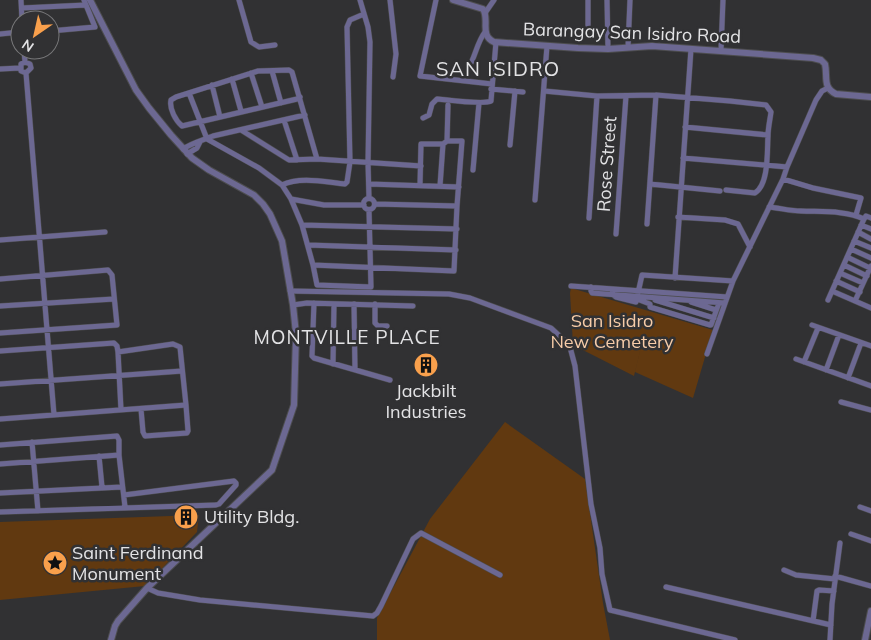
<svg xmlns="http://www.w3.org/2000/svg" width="871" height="640" viewBox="0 0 871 640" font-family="Mulish,sans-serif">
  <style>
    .green { fill: #613910 }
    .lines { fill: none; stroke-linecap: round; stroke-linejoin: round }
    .minor-casing { stroke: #4d4d4f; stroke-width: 6 }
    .tertiary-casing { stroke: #4d4d4f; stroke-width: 8 }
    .minor { stroke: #6c6892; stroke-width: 5 }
    .tertiary { stroke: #6c6892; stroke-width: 6 }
    .labels { text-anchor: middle; stroke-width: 5; stroke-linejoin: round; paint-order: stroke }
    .street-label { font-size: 18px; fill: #e3e3e5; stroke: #313133 }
    .park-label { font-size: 18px; fill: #f7cca8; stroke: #313133 }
    .poi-label { font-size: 18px; fill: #e3e3e5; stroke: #313133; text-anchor: start }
    .neighbourhood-label { font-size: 19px; letter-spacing: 1px; fill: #e3e3e5; stroke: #313133 }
    .quarter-label { font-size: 20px; letter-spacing: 1px; fill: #e3e3e5; stroke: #313133 }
  </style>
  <rect width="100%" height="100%" fill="#313133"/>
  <path class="green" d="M571,288L713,330L693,398L635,372L645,330L634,376L573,345L570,293Z
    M505,422L585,479L603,603L610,640H377V618L430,519Z
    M199,515L197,532L145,586L0,600V522Z"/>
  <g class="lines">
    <defs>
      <path id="minor" d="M21,0L22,20
        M239,0L251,42L259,47L275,45
        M360,0L368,27L370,42L368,163L369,198
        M390,0L396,54L393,77
        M436,0L420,76L492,84
        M607,0L608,49
        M22,8L86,5
        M485,13L494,0
        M588,25V0
        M50,31L95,27L84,0
        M0,34L20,32
        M628,47L630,0
        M24,50L25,62
        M721,50L723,0
        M471,63C476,53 478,41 485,32
        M0,69L20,68
        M272,71L281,103
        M26,73L31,68L30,64L25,62L21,64V71L26,73L54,415
        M251,73L262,107
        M232,79L241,111
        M212,85L220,117
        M491,89L523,92
        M544,91L597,96L656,95L730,101L766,105L771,112C770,120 768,128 768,136C767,152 769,184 755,193L726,190
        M189,93L207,139L259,168L282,185L291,199L324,205H364
        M300,97L297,99L182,126C176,121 169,109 171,100L176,97L258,71L289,70L292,72L317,159
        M423,118L429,115L432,104L437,99C448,100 484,105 491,101L496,42
        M284,120L297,160
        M685,127L768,135
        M241,130L289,160L317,159L421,166
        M510,145L515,91
        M183,149C192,143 203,140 213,136L305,115
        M187,154L197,148L200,142
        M683,158L787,167
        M473,170L479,103
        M783,179L813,188L861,198L856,215
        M369,184L459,187
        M650,184L720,191
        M282,185C300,176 325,182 345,184L347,182L350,162L347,27L350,20L364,14
        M420,185L421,144H443
        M440,186L443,144L447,141L448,105
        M363.5 204a5.5 5.5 0 1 1 11 0a5.5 5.5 0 1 1-11 0Z
        M291,199L302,225L313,265L454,271L457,206L462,141H447
        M535,200L547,46
        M375,204L457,206
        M769,207C780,208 790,211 801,211C821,212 845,210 864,219L866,216L871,218
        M678,217L725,220L738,224L750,247
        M589,218L597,96
        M647,224L656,95
        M302,225L457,229
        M861,225L871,229
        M858,232L871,239
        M616,234L626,96
        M0,240L105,232
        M854,241L871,248
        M308,245L456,250
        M851,249L871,258
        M847,257L870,268
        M313,265L317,285L371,287L369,210
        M844,265L867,276
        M840,273L863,283
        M675,278L691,49
        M0,279L108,270L112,275L117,325L0,333
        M836,281L860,292
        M571,286L727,297
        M591,287V291L592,293L725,303
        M613,289L612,294L616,297L636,302L642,275L733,281
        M290,291L449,294L470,298L551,328L563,339L570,347L575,366L591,504L600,548L602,574L610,610L735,640
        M832,291L871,308
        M637,299L650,304V307L710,325H711L719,303
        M655,300L714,318
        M828,300L864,219
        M855,301L871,266
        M691,302L716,310
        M314,303L312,356L314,358L390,380
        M354,304L355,370
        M375,304V323L378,326H387
        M293,305L307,303L413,306
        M0,306L114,299
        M812,325L871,346
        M0,351L114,343L117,346L118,352L121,410
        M707,354L733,281L783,179L787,167L816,100L822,91L828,88
        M796,359L871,386
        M804,362L818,328
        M333,364L334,304
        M826,370L839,335
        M848,378L861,343
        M0,384L182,371
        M841,402L871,410
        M141,409L143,432L145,436L187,433L188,431L186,405
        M0,419L186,405L180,347L173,344L118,352
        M32,442L38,511
        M0,445L117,436L119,440V455L125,507
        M99,456L102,487
        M0,464L119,455
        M0,493L122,487
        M860,507L871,511
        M0,512L216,505L219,504L236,485V483L234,481L124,495
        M851,534L871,541
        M784,570L796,575L835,579
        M835,576L871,586
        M666,587L831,625
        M147,588L158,593L200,600L373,616L377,613L381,606L413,539L421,533L500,575
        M813,621L817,591L819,590L834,591
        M830,640L832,604L840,543"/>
      <path id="tertiary" d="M90,0L136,90L149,108L171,135L192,158L209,170L254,195L263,204L270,214L282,241L293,305L296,334L294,405L272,470L147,588L118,621L115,626L111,640
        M453,0L483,9C490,20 479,35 494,42L578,48L608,49L652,46L813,58L821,60L825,64C828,77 822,87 836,94L871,97
        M865,640L871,611"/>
    </defs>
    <use href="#minor" class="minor-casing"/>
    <use href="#tertiary" class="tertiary-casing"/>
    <use href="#minor" class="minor"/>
    <use href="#tertiary" class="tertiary"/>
  </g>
  <defs>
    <symbol id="building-disc" viewBox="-11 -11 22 22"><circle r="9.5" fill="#f9a04c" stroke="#313133"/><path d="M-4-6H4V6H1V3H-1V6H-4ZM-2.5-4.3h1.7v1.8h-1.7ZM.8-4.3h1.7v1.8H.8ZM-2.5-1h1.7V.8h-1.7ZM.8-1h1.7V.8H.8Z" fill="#111"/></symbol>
    <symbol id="sight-disc" viewBox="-11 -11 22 22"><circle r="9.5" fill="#f9a04c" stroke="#313133"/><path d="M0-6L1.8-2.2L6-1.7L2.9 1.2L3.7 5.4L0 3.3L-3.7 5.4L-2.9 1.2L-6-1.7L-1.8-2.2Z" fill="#111"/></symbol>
  </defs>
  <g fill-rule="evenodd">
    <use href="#building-disc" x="412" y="351" width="28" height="28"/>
    <use href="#building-disc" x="172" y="503" width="28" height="28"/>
    <use href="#sight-disc" x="41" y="549" width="28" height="28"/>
  </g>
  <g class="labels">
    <g class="street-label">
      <text transform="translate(632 33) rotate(2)" y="6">Barangay San Isidro Road</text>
      <text transform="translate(607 164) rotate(-86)" y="6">Rose Street</text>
    </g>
    <g class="park-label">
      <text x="612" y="327">San Isidro<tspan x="612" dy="21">New Cemetery</tspan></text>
    </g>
    <g class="poi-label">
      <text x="426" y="397" text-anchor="middle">Jackbilt<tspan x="426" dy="21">Industries</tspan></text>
      <text x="204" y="523">Utility Bldg.</text>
      <text x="72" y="559">Saint Ferdinand<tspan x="72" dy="21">Monument</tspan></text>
    </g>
    <g class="neighbourhood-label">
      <text x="347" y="344">MONTVILLE PLACE</text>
    </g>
    <g class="quarter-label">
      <text x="498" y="76">SAN ISIDRO</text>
    </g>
  </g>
  <g transform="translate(35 35) rotate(214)"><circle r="24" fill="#313133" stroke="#78787a"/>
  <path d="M0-4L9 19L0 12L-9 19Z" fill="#f9a04c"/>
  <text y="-8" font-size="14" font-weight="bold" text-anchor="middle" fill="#e3e3e5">N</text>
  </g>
</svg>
